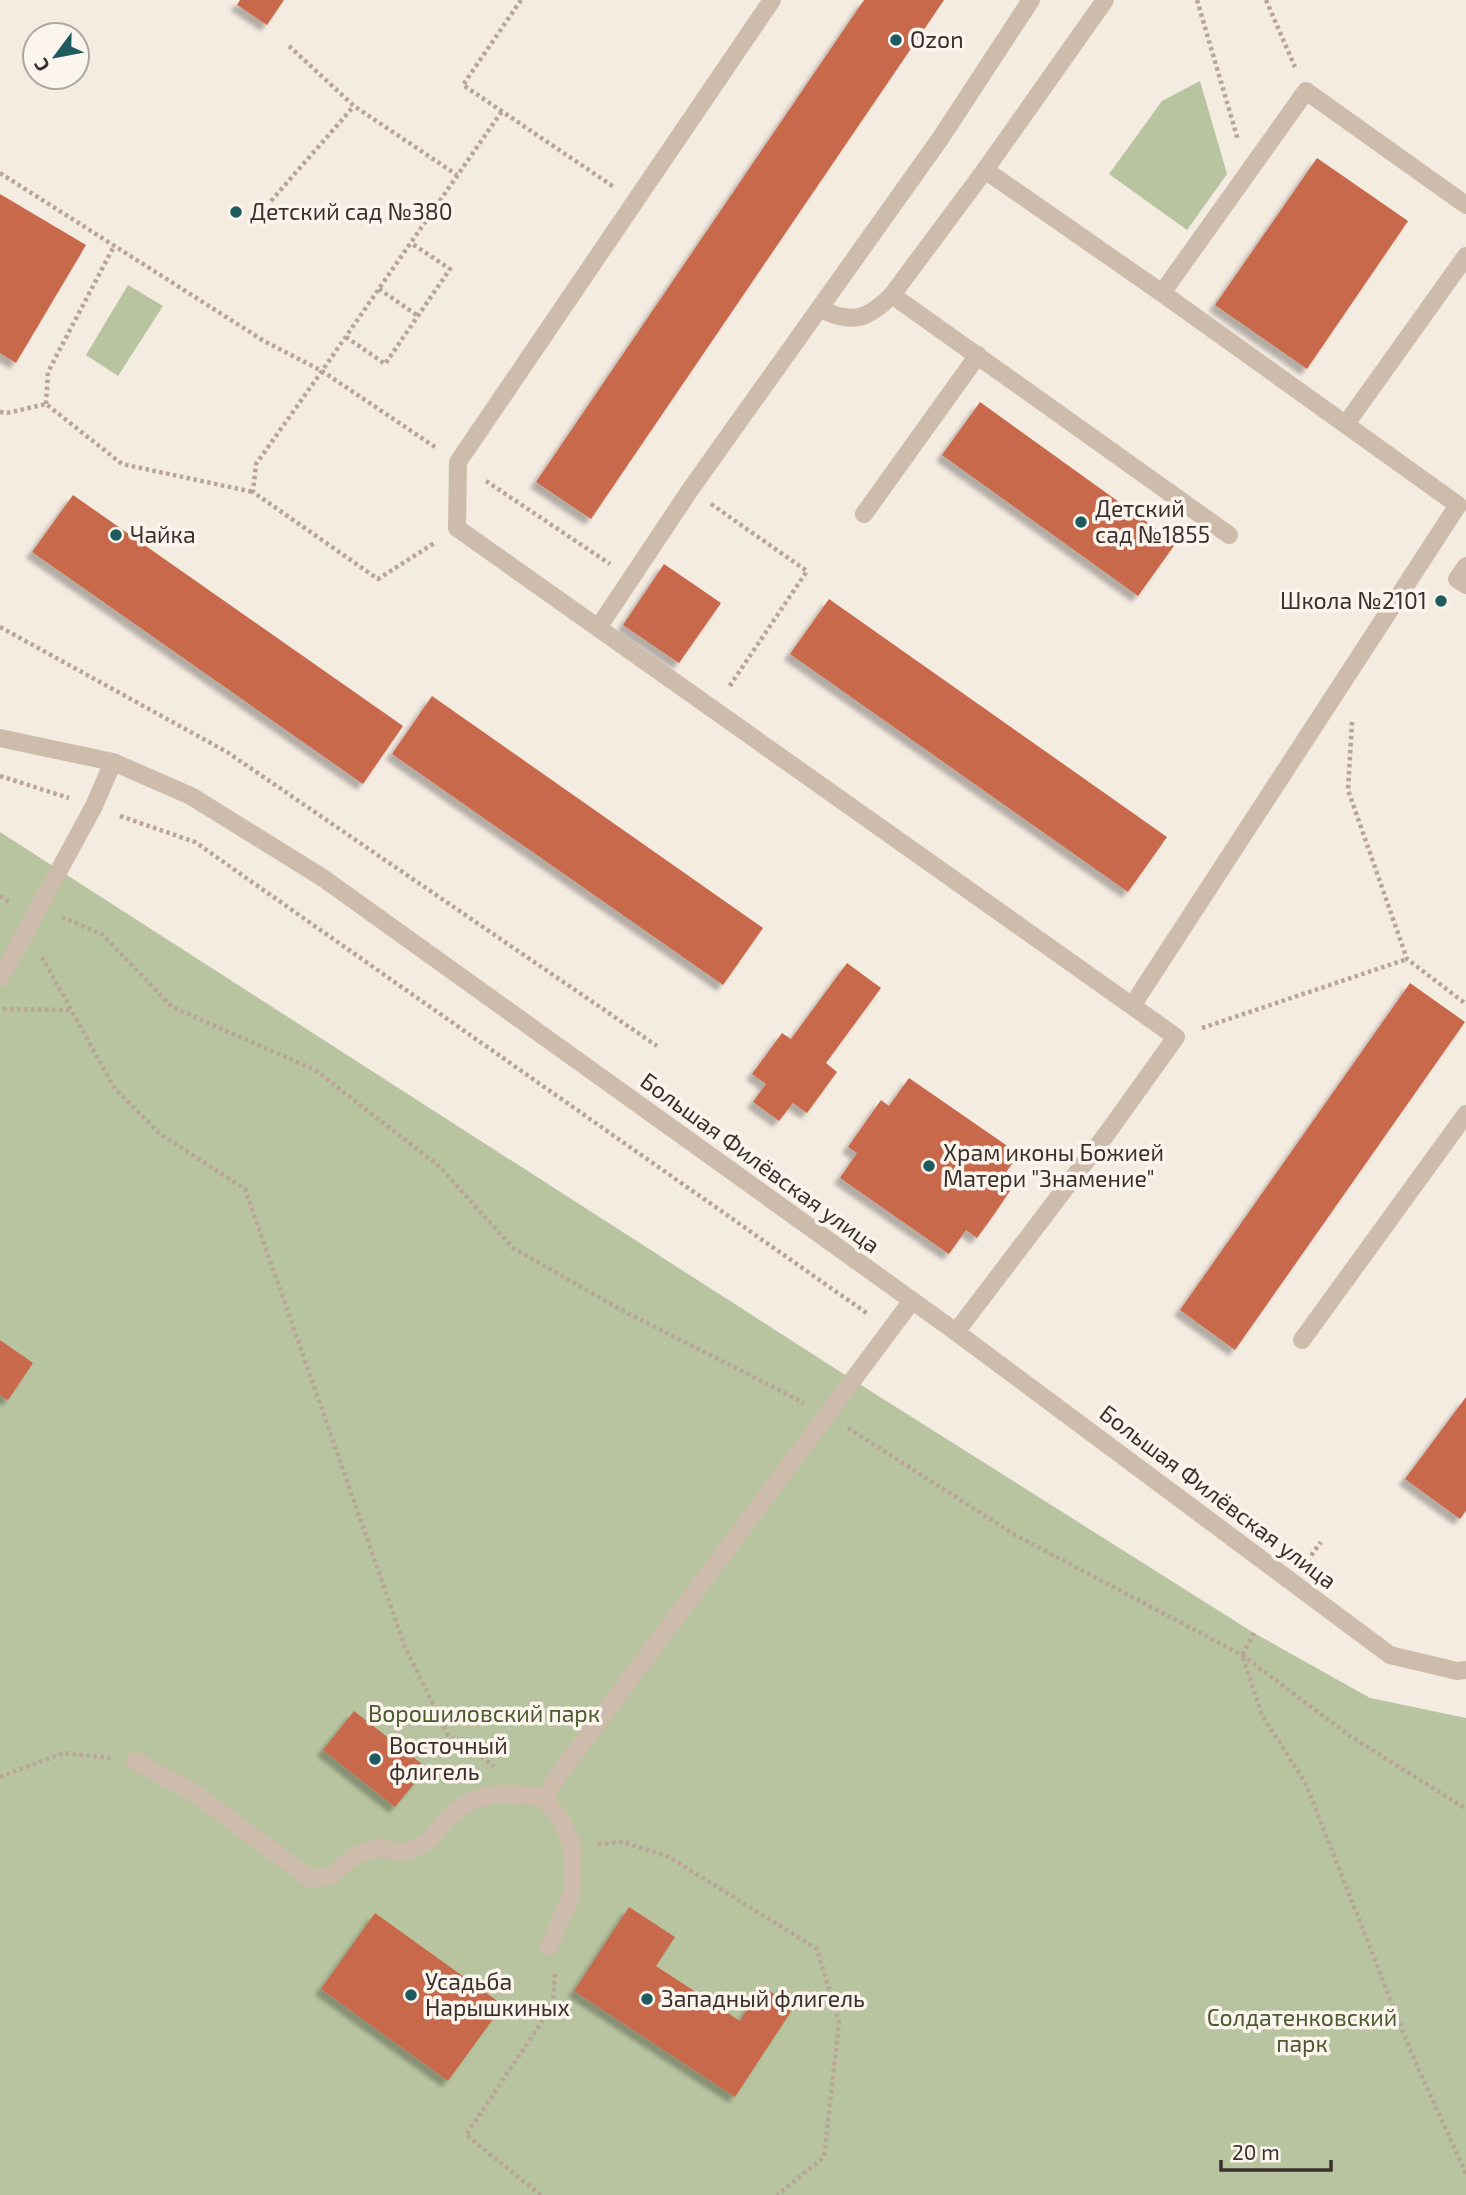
<svg xmlns="http://www.w3.org/2000/svg" width="1466" height="2195" viewBox="0 0 1466 2195" font-family="'Exo 2',sans-serif">
  <style>
    .green { fill: #b8c4a0 }
    .building { fill: #c8694b; filter: url(#shadow) }
    .lines { fill: none; stroke-linecap: round; stroke-linejoin: round }
    .path { stroke: #b9a596; stroke-width: 4.5; stroke-dasharray: 3.5 3.5; stroke-linecap: butt }
    .minor { stroke: #cdbbac; stroke-width: 18 }
    .poi-dot { fill: #1f5a5e; stroke: #fbf5ee; stroke-width: 2.5 }
    .labels { text-anchor: middle; stroke-width: 7; stroke-linejoin: round; paint-order: stroke }
    .poi-label { font-size: 23px; fill: #3b302b; stroke: #fbf5ee; text-anchor: start }
    .street-label { font-size: 23px; fill: #3b302b; stroke: #fbf5ee }
    .park-label { font-size: 23px; fill: #4a5a2e; stroke: #fbf5ee }
  </style>
  <defs>
    <filter id="shadow"><feDropShadow dx="-6" dy="6" stdDeviation="2" flood-color="#0004"/></filter>
  </defs>
  <rect width="100%" height="100%" fill="#f4ebe1"/>
  <path class="green" d="M1200,81L1227,174L1187,230L1109,174L1162,101Z
    M128,285L163,306L118,376L86,355Z
    M0,832L853,1380L1254,1633L1370,1698L1466,1718V2195H0Z"/>
  <path class="building" d="M240,0H284L267,25L237,5Z
    M864,0H944L591,519L536,482Z
    M1317,158L1408,221L1307,369L1215,305Z
    M0,194L86,245L16,363L0,353Z
    M980,402L1176,543L1138,596L942,455Z
    M73,495L403,726L363,784L32,552Z
    M664,564L721,603L679,663L623,625Z
    M829,599L1167,837L1128,892L790,654Z
    M432,696L763,928L723,985L392,754Z
    M847,963L881,988L826,1063L837,1072L807,1113L793,1103L779,1121L753,1102L766,1084L752,1074L782,1033L791,1039Z
    M1410,983L1465,1022L1235,1350L1180,1310Z
    M909,1078L1019,1154L999,1182L1010,1191L993,1216L977,1238L966,1230L949,1254L840,1178L857,1153L848,1147L881,1100L889,1106Z
    M0,1340L33,1363L8,1400L0,1395Z
    M1466,1397V1511L1460,1519L1405,1479Z
    M354,1711L427,1768L395,1807L323,1750Z
    M629,1907L675,1937L656,1966L740,2021L762,1986L794,2007L735,2097L574,1991Z
    M375,1913L503,2005L448,2081L321,1989Z"/>
  <g class="lines">
    <path class="path" d="M521,0L463,85L614,187
      M1197,0L1238,140
      M1266,0L1295,67
      M289,46L354,106L457,175
      M0,173L264,341L322,371L256,464L253,492L378,579L436,542
      M271,201L354,106
      M379,289L418,316
      M346,337L385,364L450,269L411,243
      M46,404L48,372L114,246
      M0,412L7,413L46,404L122,464L253,492
      M435,447L322,371L502,111
      M486,481L610,564
      M711,504L807,571L729,687
      M0,627L227,752L657,1046
      M1352,722L1348,790L1407,959L1466,1004
      M0,776L69,798
      M120,816L195,842L868,1314
      M0,896L11,903
      M62,917L103,935L172,1007L315,1070L439,1166L513,1248L618,1308L804,1403
      M42,957L115,1089L159,1133L245,1189L405,1647L448,1735L494,1766
      M3,1009L71,1010
      M1202,1028L1407,959
      M848,1428L1015,1535L1242,1655L1350,1736L1466,1809
      M1307,1561L1321,1542
      M1254,1633L1242,1655L1262,1715L1305,1782L1411,2052L1466,2174
      M0,1777L63,1753L110,1758
      M598,1844L623,1842L669,1857L817,1949L839,2023L824,2157L777,2195
      M541,2195L466,2135L553,2005L555,1971"/>
    <path class="minor" d="M772,0L458,462L457,528L1176,1037L1108,1132L956,1332
      M985,170L1162,293L1458,505L1132,1006
      M1162,293L1306,91L1466,205
      M892,295L1229,535
      M821,309C852,325 868,319 892,295L985,170L1105,0
      M1346,424L1466,256
      M864,514L978,355
      M1466,566L1457,579L1466,585
      M598,628L690,490L940,139L1031,0
      M0,738L113,762L191,796L323,878L956,1332L1390,1655L1457,1671L1466,1670
      M0,979L94,806L113,762
      M1302,1340L1466,1114
      M135,1761L191,1791L311,1879L332,1875L354,1856L381,1847L404,1853C412,1849 422,1846 429,1840C437,1832 442,1822 451,1815C480,1790 509,1790 544,1799L559,1774L911,1302
      M544,1799L560,1818L572,1845L573,1892L549,1947"/>
  </g>
  <g class="poi-dot">
    <circle cx="896" cy="40" r="7"/>
    <circle cx="236" cy="212" r="7"/>
    <circle cx="1081" cy="522" r="7"/>
    <circle cx="116" cy="535" r="7"/>
    <circle cx="1441" cy="601" r="7"/>
    <circle cx="929" cy="1166" r="7"/>
    <circle cx="375" cy="1759" r="7"/>
    <circle cx="411" cy="1995" r="7"/>
    <circle cx="647" cy="1999" r="7"/>
  </g>
  <g class="labels">
    <g class="poi-label">
      <text x="910" y="48">Ozon</text>
      <text x="250" y="220">Детский сад №380</text>
      <text x="1095" y="517">Детский<tspan x="1095" dy="26">сад №1855</tspan></text>
      <text x="130" y="543">Чайка</text>
      <text x="1427" y="609" text-anchor="end">Школа №2101</text>
      <text x="943" y="1161">Храм иконы Божией<tspan x="943" dy="26">Матери "Знамение"</tspan></text>
      <text x="389" y="1754">Восточный<tspan x="389" dy="26">флигель</tspan></text>
      <text x="425" y="1990">Усадьба<tspan x="425" dy="26">Нарышкиных</tspan></text>
      <text x="661" y="2007">Западный флигель</text>
    </g>
    <g class="street-label">
      <text transform="translate(760 1163) rotate(36)" y="8">Большая Филёвская улица</text>
      <text transform="translate(1218 1497) rotate(37)" y="8">Большая Филёвская улица</text>
    </g>
    <g class="park-label">
      <text x="484" y="1722">Ворошиловский парк</text>
      <text x="1302" y="2026">Солдатенковский<tspan x="1302" dy="26">парк</tspan></text>
    </g>
  </g>
  <g transform="translate(56 56) rotate(238)"><circle r="33" fill="#fbf5ee" stroke="#aea6a0" stroke-width="2"/>
  <path d="M0-5L12 26L0 18L-12 26Z" fill="#1f5a5e"/>
  <text y="-10" font-size="19" font-weight="bold" text-anchor="middle" fill="#3b302b">С</text>
  </g>
  <path d="M1221 2160v10h110v-10" fill="none" stroke="#3b302b" stroke-width="3.5"/>
  <text x="1232" y="2160" font-size="21" fill="#3b302b" stroke="#fbf5ee" stroke-width="5" paint-order="stroke">20 m</text>
</svg>
